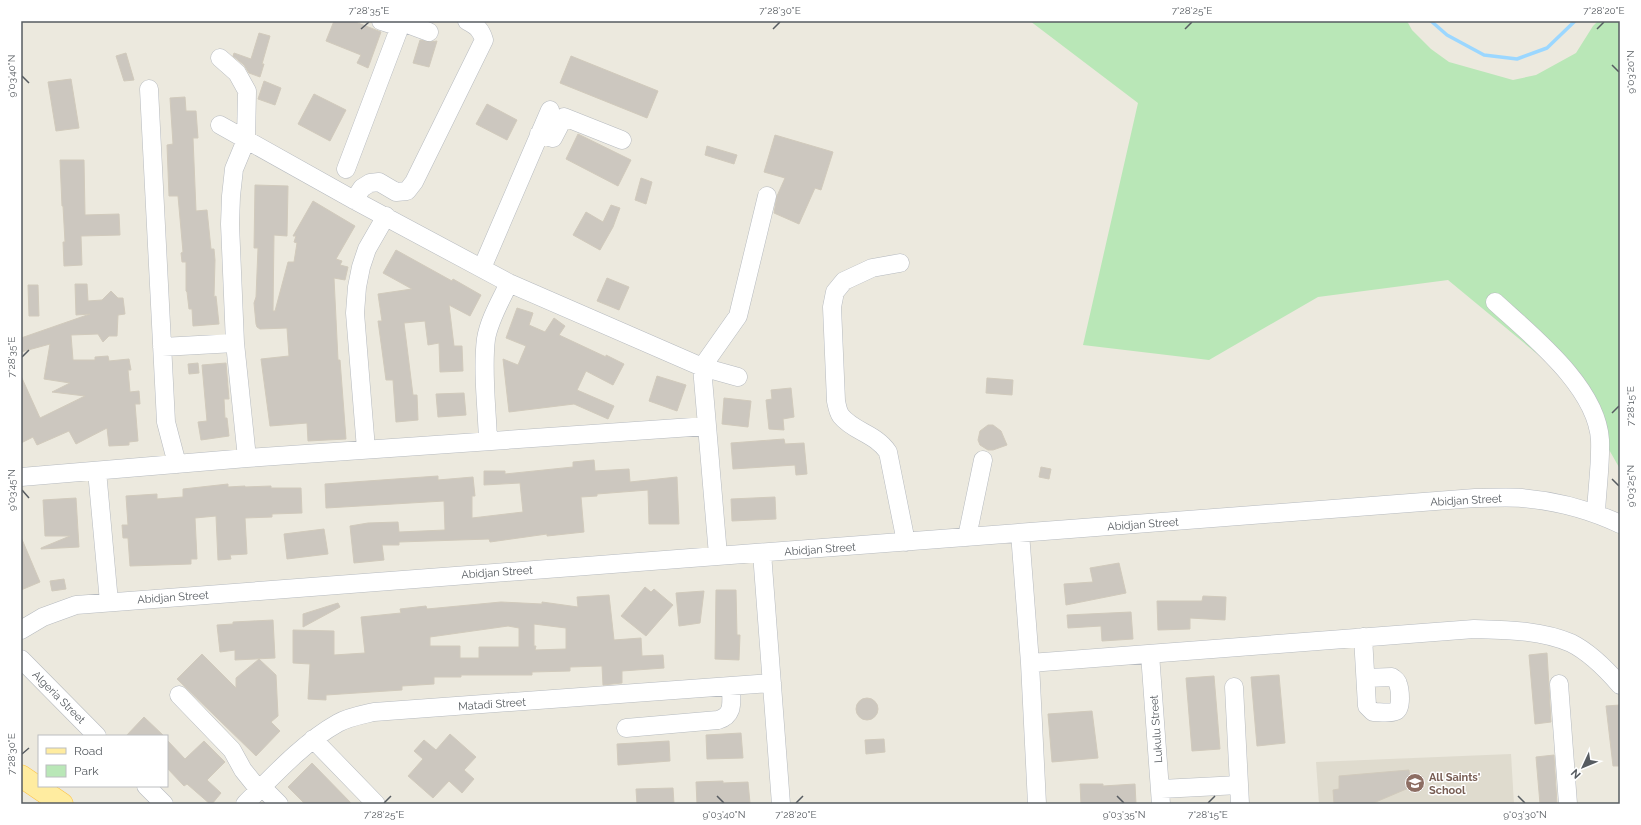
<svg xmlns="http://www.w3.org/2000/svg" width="1641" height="825" viewBox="0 0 1641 825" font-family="Raleway,sans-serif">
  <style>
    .education { fill: #dfdbce }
    .green { fill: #b9e7b7 }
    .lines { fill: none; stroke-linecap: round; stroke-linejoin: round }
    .stream { stroke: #9bd7ff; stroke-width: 3.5 }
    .building { fill: #ccc7bf; stroke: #d1cabc; fill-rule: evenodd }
    .minor-casing { stroke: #b6babf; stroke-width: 19 }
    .major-casing { stroke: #fec445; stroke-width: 23 }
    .minor { stroke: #fff; stroke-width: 18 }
    .major { stroke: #ffeca0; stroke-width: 22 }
    .ticks { fill: none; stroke: #575c61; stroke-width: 1.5 }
    .labels { text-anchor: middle; stroke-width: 3; stroke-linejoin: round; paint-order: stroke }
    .street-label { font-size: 11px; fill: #575c61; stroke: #fff }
    .education-label { font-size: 11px; font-weight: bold; fill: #785e54; stroke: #fff; text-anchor: start }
    .neatline { fill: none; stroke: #575c61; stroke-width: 1.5 }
    .ticks-label { font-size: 10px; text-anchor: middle; fill: #575c61 }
  </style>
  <rect width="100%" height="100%" fill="#ece9de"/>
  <path class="education" d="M1511,754L1514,804H1319L1316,762Z"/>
  <path class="green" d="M1030,21H1407L1412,30L1431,49L1449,62L1513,80L1536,75L1576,53L1593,26L1598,21H1620V469L1570,381L1448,280L1318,297L1209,360L1083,345L1138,103Z"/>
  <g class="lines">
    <path class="stream" d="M1431,21L1447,35L1484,55L1517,59L1547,48L1575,21"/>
  </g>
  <path class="building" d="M334,21H353L381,32L368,68L357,63L361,55L326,41Z
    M259,33L270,36L262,64H264L260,77L249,73L244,65L233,56L234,53L251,59Z
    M420,40L430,42L437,41L429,67L413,63Z
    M126,53L134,80L124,81L116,56Z
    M571,56L658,91L647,118L560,83Z
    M71,79L79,128L56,131L48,82Z
    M264,81L281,88L275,105L258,99Z
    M314,94L346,110L330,141L298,124Z
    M185,97L186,111H196L198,138H193L196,211L207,210L211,249H214L215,260L214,297L216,296L219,324L193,326L192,309H189L187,292L186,291V262H182L181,253L183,252L178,196H169L167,145L173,144L170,98Z
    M487,104L517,120L507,140L476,124Z
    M578,134L631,160L618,186L566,159Z
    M775,135L833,152L821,190L815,188L799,224L774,213L777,196L785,178L764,172Z
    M707,146L737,155L734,164L705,155Z
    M60,160H84L85,215L119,214L120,235L81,236L82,265L64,266L63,242H65L63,206H62Z
    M641,178L652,182L646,204L635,200Z
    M255,185L288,186L287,236L274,235L273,311H275L288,262H294L297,243L294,242L296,236H293L313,201L355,226L336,259L342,261L340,265L348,267L345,280L334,278L338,360H340L346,439L308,441L307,423L270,426L261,359L289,356L287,328L260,329L257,327L256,324L254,303L256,297L258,248H254Z
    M611,205L620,208L613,227L600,250L573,235L586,212L603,222Z
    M396,250L452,281L453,279L481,295L470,316L449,305L454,346H462L463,371L440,372L439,343L428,345L425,321L404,323L413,395H417L418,420L396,422L393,380H386L382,350L378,321H382L378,294L412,289L383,273Z
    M607,278L629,287L619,310L597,301Z
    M75,284H87L88,301L102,300L111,291L118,298H123L125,314L118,315L117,336H109L103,342L98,334L71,335L73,360H95V357L108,356L109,361L129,359L131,370H128L130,392L139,391L140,404H135L138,441L129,442V445L109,446L107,428L76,444L69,431L37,445L33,437L21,443V376L40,418L85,396L52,392L70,383L44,379L50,344L21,352V338L90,314L76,315Z
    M28,285H38L39,316H29Z
    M517,308L533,313L529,325L545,332L554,318L565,326L559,335L606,357V355L624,364L613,385L586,371L577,390L614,406L608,419L574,404L509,412L503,359L518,365L526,346L506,338Z
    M198,363L199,373L189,374L188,364Z
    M226,363L229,399H224L225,418H227L229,436L201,440L198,422L207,421L202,365Z
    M657,376L686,385L677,411L649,401Z
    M987,378L1013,380L1012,395L986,393Z
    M791,388L794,417L783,419L784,430L769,429L766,400L772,399L771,390Z
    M464,393L466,415L438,417L436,394Z
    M724,398L751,401L748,427L722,424Z
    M988,425H993L1001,431L1007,445L993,450H988L980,445L978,440L980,431Z
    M784,439L785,444L804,443L807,474L796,475L795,465L733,469L731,443Z
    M594,460L595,471L629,469L630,482L677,477L679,524H649L648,490L597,494V496L581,497L584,532L547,536V534L490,542L489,539L399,542V545H382L384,560L354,563L350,526L368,523L398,522L399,532L445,530L444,501L326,508L325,484L438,476V480L473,477L475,496H472V518L523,512L520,483L484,485V471H505V474L573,467V462Z
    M1041,467L1051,469L1049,479L1039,477Z
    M228,484V487L245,486V487L271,486V488H301L302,513L272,514V517L245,518L247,554L230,555L231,559L218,560L216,516L195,518L197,559H191V564L130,566L128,538H123L122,525H128L126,496L157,494V499L183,497V489Z
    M775,497L776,519L732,521L731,499Z
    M76,498L79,547L41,549V548L70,536H45L43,500Z
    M324,529L328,554L287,559L284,534Z
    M21,537L40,582L21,590Z
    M1119,563L1126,593L1066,605L1064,584L1093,582L1090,568Z
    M64,579L66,589L52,591L50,581Z
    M645,587L651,592L654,589L673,605L646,636L621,616Z
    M716,590H736L737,635H740L739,660L715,659Z
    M704,591L700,623L679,626L676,593Z
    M609,595L614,640L641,638L642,656L663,655L664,668L622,671V683L603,685L602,666L570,667V671L532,672V675H461V677H434V684L402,686V690L326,695V700L308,699L310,664L293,663V630L334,631V655L365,653L361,617L401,613L400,609L426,606L427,609L501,602L542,604V602L578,607L577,597ZM534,624L566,628V649L535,650L536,646H534ZM508,626L519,628V647H479V658H460V646H430V637Z
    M1203,596L1226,597L1225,620L1190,618V629L1158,630L1157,601H1202Z
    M338,603L340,607L303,627V614Z
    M1131,612L1133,639L1102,641L1101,626L1068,628L1067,615Z
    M273,620L275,658L235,660V650L220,652L217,625L233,624V622Z
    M1547,653L1551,722L1535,724L1529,655Z
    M202,654L236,688V678L259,659L276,675L278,716L271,722L280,731L256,756L177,679Z
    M1279,675L1285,743L1257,746L1251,677Z
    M1214,676L1220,749L1192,751L1186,678Z
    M856 709a11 11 0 1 1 22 0a11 11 0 1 1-22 0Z
    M1620,705V766H1613L1606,706Z
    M1092,711L1098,758L1052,762L1048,714Z
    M144,717L164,736H126Z
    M741,733L743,758L707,759L706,735Z
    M450,734L476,757L464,770L474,779L462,793L449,781L433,798L408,776L423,759L414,751L424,740L436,750Z
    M884,739L885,752L866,754L865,740Z
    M167,740L185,759L204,741L225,762L207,780L221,793L212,804H210L187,784L184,786L167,768Z
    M669,741L670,761L618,765L617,744Z
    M1554,755L1557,804H1540L1536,757Z
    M312,763L352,804H305L288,787Z
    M1409,770L1411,787L1371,804H1334L1333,790L1339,789V776Z
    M723,781V783L748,782L750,803L697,804L696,782Z
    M1080,784H1103V786L1135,784L1136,804H1081Z
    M673,788L674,804H637L636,789Z"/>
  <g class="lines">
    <defs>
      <path id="minor" d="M381,21L400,27
        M402,22L429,32
        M220,58L237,73L247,91L246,140L234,169L231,196L230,224L235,343L247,458
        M149,89L166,422L177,464
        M220,125L354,200L509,283L702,367L738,377
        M539,134L553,138L564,117L622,140
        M346,169L402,21
        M354,200L362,188L370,183L379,182L396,192L407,191L414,182L484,40C481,30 477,26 467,21
        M900,263L872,268L844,281L835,292L832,307L836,401C837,406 838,412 841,416C854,432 875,433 888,452L906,542
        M482,268L550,110
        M1495,302C1532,336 1597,387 1600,440C1601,463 1597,489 1596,513
        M162,347L235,343
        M488,440C487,409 482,370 486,339C489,320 501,300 509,283
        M366,449L355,313L357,287L361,267L367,249L386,216
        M97,471L109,602
        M21,477L247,458L707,426
        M1020,533L1030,663L1037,804
        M967,537L983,460
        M762,553L781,804
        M718,555L702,367L738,316L767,196
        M21,630L43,617L76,605L1475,498C1490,498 1507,497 1522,498C1557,501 1588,509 1620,524
        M1363,637L1367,706L1373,712C1380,712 1390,714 1396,711C1402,708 1400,689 1398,684C1397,680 1394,679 1392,677L1366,678
        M1150,654L1161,804
        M21,659L97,736
        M1030,663L1474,629C1506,630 1540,630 1571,643C1589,652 1607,670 1620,685
        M1559,684L1568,804
        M1234,687L1240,804
        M179,695L232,750L243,770L259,790
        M626,728L718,720C735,715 731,701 731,686
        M313,739L376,804
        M146,786L164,804
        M262,787L279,804
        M1161,789L1239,785
        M245,804C273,776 304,742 338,723C349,717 361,715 374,712L772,683"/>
      <path id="major" d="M21,776L62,804"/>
    </defs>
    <use href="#minor" class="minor-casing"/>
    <use href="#major" class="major-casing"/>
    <use href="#minor" class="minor"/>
    <use href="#major" class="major"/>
  </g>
  <path class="ticks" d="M361,29L369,22M773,29L780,22M1185,29L1192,22M1597,29L1604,22M1612,65L1619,72M22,76L29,83M22,357L29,350M1612,413L1619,406M1612,479L1619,486M22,490L29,498M22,754L29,748M717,796L724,803M1117,796L1124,803M1518,796L1525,803M384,803L391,796M796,803L803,796M1208,803L1215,796"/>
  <defs>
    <symbol id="school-disc" viewBox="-11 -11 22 22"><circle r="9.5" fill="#8d6e63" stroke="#fff"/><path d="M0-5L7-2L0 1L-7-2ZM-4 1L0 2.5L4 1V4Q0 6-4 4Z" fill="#fff"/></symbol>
  </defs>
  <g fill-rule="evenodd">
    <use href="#school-disc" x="1404" y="772" width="22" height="22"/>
  </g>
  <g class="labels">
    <g class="street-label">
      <text transform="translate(1466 500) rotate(-3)" y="4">Abidjan Street</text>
      <text transform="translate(1143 524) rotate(-4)" y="4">Abidjan Street</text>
      <text transform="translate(820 549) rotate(-4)" y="4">Abidjan Street</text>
      <text transform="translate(497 572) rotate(-4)" y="4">Abidjan Street</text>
      <text transform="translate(173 597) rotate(-4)" y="4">Abidjan Street</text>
      <text transform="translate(59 697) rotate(45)" y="4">Algeria Street</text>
      <text transform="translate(492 704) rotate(-4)" y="4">Matadi Street</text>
      <text transform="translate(1156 729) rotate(-94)" y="4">Lukulu Street</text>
    </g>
    <g class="education-label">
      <text x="1429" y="781">All Saints'<tspan x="1429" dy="13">School</tspan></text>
    </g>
  </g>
  <rect width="1641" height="825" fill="none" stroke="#ffffff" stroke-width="44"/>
  <rect x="38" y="735" width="130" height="52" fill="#ffffff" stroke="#bcbec0"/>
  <rect x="46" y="748" width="20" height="6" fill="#ffeca0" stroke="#bcbec0"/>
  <text x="74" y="755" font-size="12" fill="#575c61">Road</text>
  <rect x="46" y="765" width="20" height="12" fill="#b9e7b7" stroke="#bcbec0"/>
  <text x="74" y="775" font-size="12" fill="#575c61">Park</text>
  <g transform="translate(1583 767) rotate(226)" stroke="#ffffff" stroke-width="3" paint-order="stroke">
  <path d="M0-3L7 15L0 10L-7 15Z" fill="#575c61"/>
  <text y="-6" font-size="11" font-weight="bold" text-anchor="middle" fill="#575c61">N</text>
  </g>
  <rect x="22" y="22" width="1597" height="781" class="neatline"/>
  <g class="ticks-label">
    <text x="369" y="14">7°28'35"E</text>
    <text x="780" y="14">7°28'30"E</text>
    <text x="1192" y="14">7°28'25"E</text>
    <text x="1604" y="14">7°28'20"E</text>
    <text transform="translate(1630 72) rotate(-90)" y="4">9°03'20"N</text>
    <text transform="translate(11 76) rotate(-90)" y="4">9°03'40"N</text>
    <text transform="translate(11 357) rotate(-90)" y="4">7°28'35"E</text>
    <text transform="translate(1630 406) rotate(-90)" y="4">7°28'15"E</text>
    <text transform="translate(1630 486) rotate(-90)" y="4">9°03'25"N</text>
    <text transform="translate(11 490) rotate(-90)" y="4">9°03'45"N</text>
    <text transform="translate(11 754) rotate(-90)" y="4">7°28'30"E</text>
    <text x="384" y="818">7°28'25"E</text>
    <text x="724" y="818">9°03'40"N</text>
    <text x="796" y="818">7°28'20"E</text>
    <text x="1124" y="818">9°03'35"N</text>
    <text x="1208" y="818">7°28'15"E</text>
    <text x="1525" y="818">9°03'30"N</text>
  </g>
</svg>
